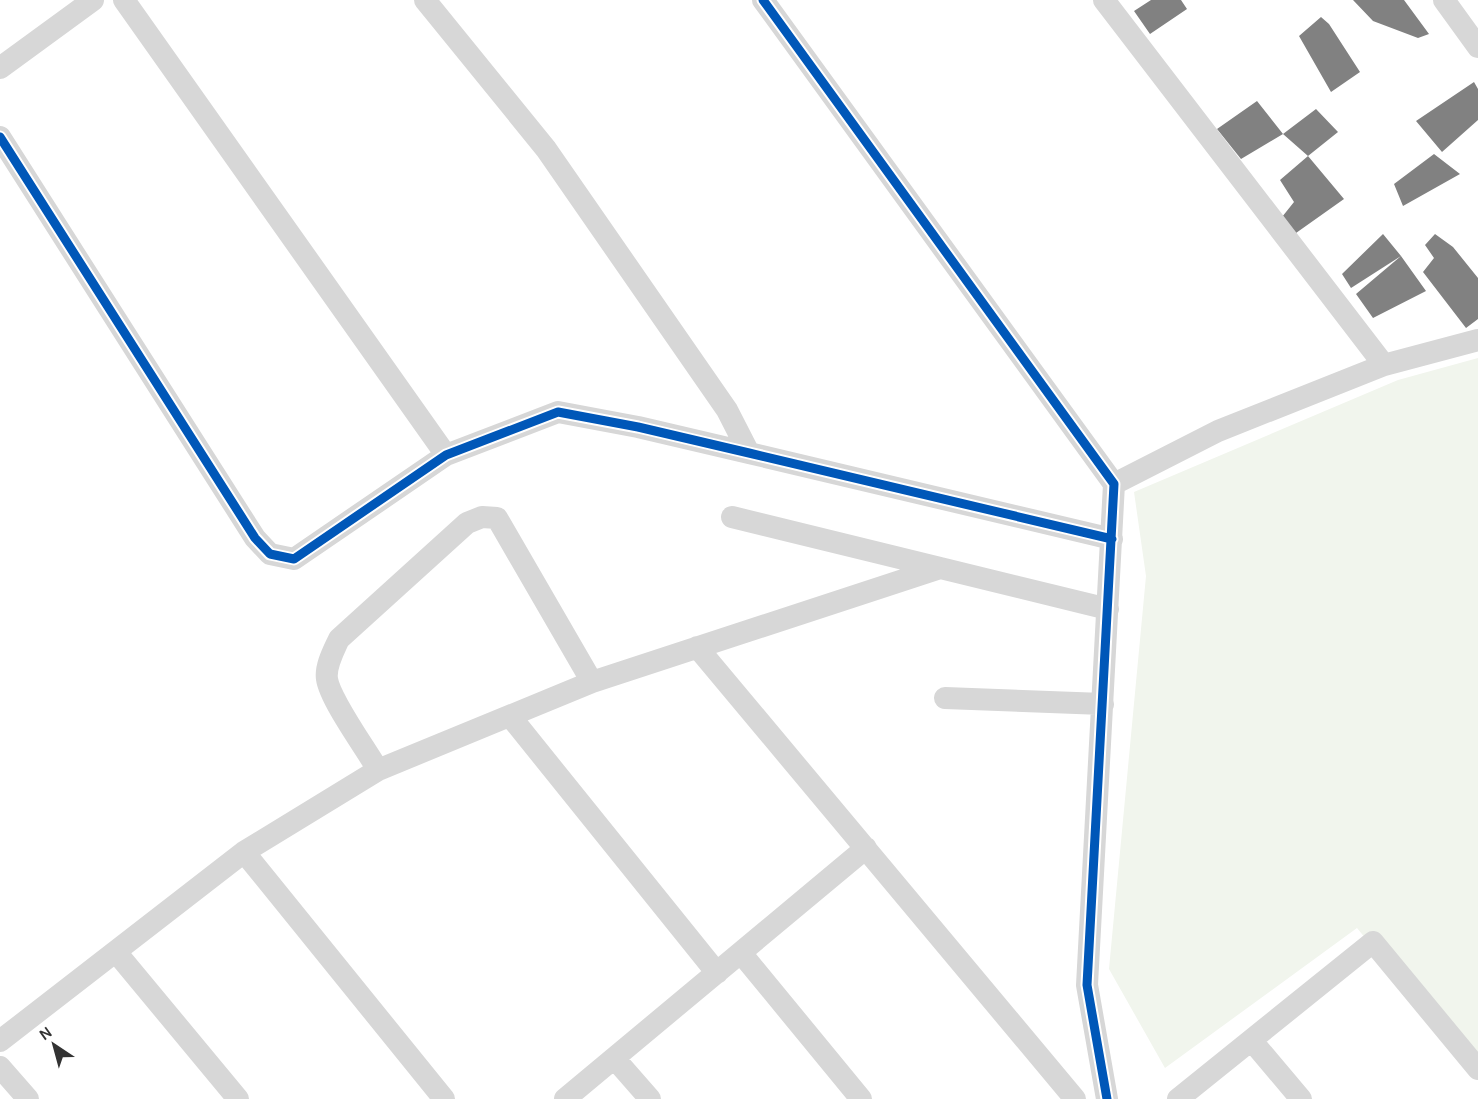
<svg xmlns="http://www.w3.org/2000/svg" width="1478" height="1099" viewBox="0 0 1478 1099" font-family="Karla,sans-serif">
  <style>
    .green { fill: #f1f5ed }
    .building { fill: #818181 }
    .lines { fill: none; stroke-linecap: round; stroke-linejoin: round }
    .minor { stroke: #d7d7d7; stroke-width: 22 }
    .cycleway-casing { stroke: #fff; stroke-width: 13 }
    .cycleway { stroke: #0057b8; stroke-width: 9 }
  </style>
  <rect width="100%" height="100%" fill="#fff"/>
  <path class="green" d="M1478,358V1076L1357,928L1165,1068L1109,969L1146,576L1134,492L1398,380Z"/>
  <path class="building" d="M1151,0H1181L1187,9L1150,34L1134,11Z
    M1353,0H1404L1429,34L1418,38L1373,21Z
    M1321,17L1329,24L1360,72L1331,92L1299,36Z
    M1474,82L1478,89V120L1442,152L1416,121Z
    M1257,101L1283,134L1241,159L1217,129Z
    M1316,109L1338,132L1308,156L1283,134Z
    M1434,154L1460,174L1403,206L1394,184Z
    M1308,156L1344,199L1296,233L1282,217L1294,202L1280,180Z
    M1383,234L1401,256L1426,291L1373,318L1356,294L1401,256L1351,288L1342,274Z
    M1435,234L1453,247L1478,278V319L1466,328L1423,272L1434,258L1425,245Z"/>
  <g class="lines">
    <path class="minor" d="M124,0L446,455
      M425,0L546,149L727,410L749,453
      M763,0L1114,484L1087,985L1107,1099
      M1104,0L1384,365
      M1444,0L1478,47
      M0,68L93,0
      M0,137L255,538L270,554L294,559L446,455L558,412L638,427L749,453L1112,539
      M1114,484L1218,431L1384,365L1478,340
      M732,517L1108,609
      M697,647L1075,1099
      M945,698L1103,704
      M510,716L717,973
      M378,770C366,749 330,700 327,679C325,666 334,650 339,639L467,523L482,517L497,518L592,682
      M244,852L444,1099
      M116,952L238,1099
      M741,953L861,1099
      M0,1041L244,852L378,770L592,682L940,568
      M1252,1041L1301,1099
      M615,1059L650,1099
      M0,1067L28,1099
      M565,1099L866,848
      M1178,1099L1373,942L1478,1069"/>
    <defs>
      <path id="cycleway" d="M763,0L1114,484L1087,985L1107,1099
        M0,137L255,538L270,554L294,559L446,455L558,412L638,427L749,453L1112,539"/>
    </defs>
    <use href="#cycleway" class="cycleway-casing"/>
    <use href="#cycleway" class="cycleway"/>
  </g>
  <g transform="translate(54 1045) rotate(324)" stroke="#ffffff" stroke-width="4.5" paint-order="stroke">
  <path d="M0-4.5L10 22L0 15L-10 22Z" fill="#333333"/>
  <text y="-9" font-size="16" font-weight="bold" text-anchor="middle" fill="#333333">N</text>
  </g>
</svg>
